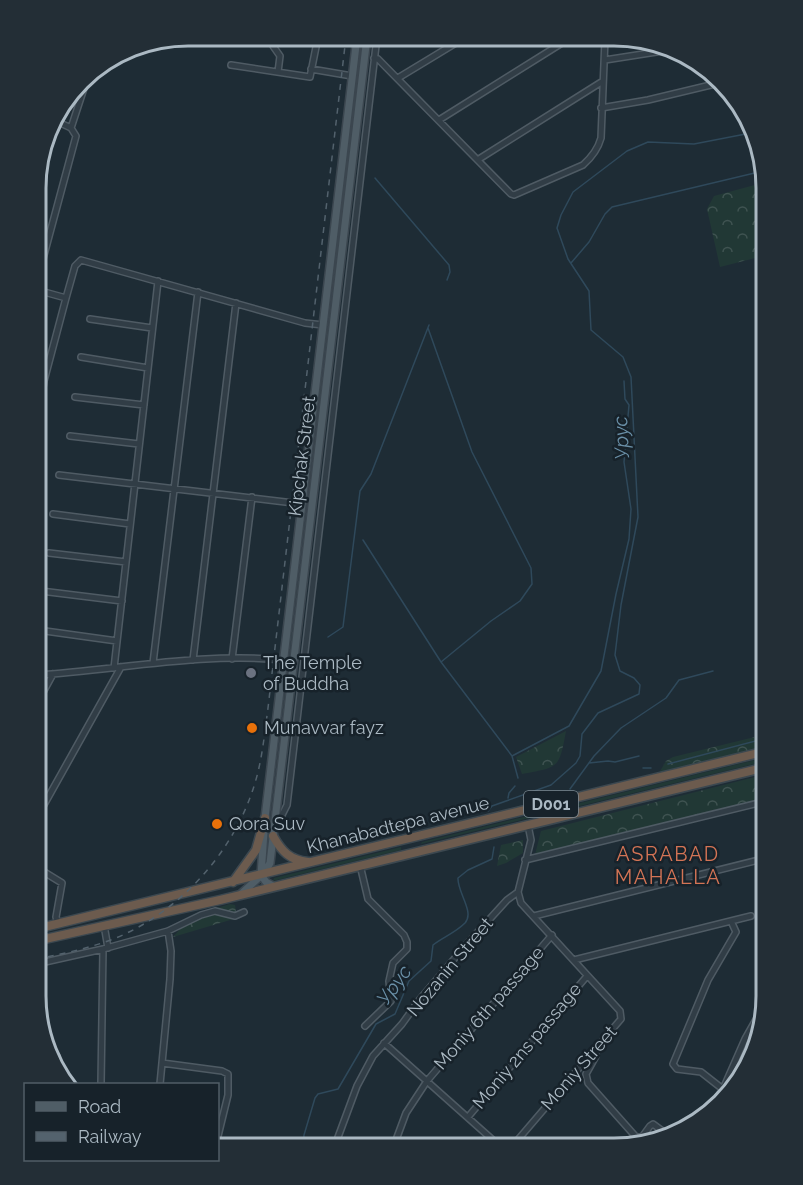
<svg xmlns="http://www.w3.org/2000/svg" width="803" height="1185" font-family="Raleway,sans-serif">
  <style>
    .green { fill: #213835 }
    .forest { fill: url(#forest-crowns) }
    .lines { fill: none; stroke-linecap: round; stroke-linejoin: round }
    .stream { stroke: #2f495b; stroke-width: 1.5 }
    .minor-casing { stroke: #4f5b64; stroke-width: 8 }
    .major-casing { stroke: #3b464f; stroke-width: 10 }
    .highway-casing { stroke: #3c4850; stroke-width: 11 }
    .minor { stroke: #313d46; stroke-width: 5 }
    .major { stroke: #4f5d66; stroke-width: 7 }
    .highway { stroke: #6c5b4e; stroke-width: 8 }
    .rail { stroke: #53626d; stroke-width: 1.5; stroke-dasharray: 6 6; stroke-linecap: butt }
    .worship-dot { fill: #6b7280; stroke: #17222a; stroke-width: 2 }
    .food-dot { fill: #e8710a; stroke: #17222a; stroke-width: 2 }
    .labels { text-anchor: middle; stroke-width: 5; stroke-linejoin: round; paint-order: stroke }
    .shield { fill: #17222a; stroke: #7f8c95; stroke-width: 1.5 }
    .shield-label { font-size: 16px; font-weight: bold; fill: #abb9c3 }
    .street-label { font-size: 18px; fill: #abb9c3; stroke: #17222a }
    .poi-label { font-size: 18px; fill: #abb9c3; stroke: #17222a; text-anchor: start }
    .water-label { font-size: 20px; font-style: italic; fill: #6a90a8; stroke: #17222a }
    .neighbourhood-label { font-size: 20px; letter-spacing: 1.5px; fill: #d47455; stroke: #17222a }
    .rim { fill: none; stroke: #abb9c3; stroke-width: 3 }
  </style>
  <defs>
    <pattern id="forest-crowns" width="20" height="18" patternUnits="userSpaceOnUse" patternTransform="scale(1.5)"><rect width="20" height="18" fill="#213835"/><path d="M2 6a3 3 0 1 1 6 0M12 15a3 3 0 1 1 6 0" fill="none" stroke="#3f5351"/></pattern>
  </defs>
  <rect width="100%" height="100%" fill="#1e2c35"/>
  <path class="green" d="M767 757V761L421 844 422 842Z
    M401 847V850L273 881 274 878Z"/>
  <path class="forest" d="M766 182 767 255 720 267 707 209 714 196Z
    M566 731C559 769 559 767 522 774L516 757Z
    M767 734V746L659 773 666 761 673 757Z
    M767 774V799L535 855 541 831Z
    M523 840V853L506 863 497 866 501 845Z
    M230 904 235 905 237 918 173 937 193 915Z"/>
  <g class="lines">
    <path class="stream" d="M375 178 449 265 450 272 447 280
      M571 263 589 242 605 214 612 207 763 171
      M428 328 472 452 531 568 532 584 520 601 491 621 441 662
      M363 540 441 662 512 756 518 778
      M328 637 343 627 360 491 371 474 429 325
      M512 756 569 726 601 671 616 594 629 539 631 509 624 462 629 405 625 399 624 381
      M589 763 608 761 615 762 639 756
      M668 764 767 738
      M643 768H651
      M570 789 594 756 621 728 666 698 679 680 713 671
      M508 798 509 793 515 786
      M488 811 492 806 551 785 576 763 580 756 582 734 598 713 639 694 640 685 634 678 620 671 615 655 621 605 638 517 631 377 623 357 591 330 589 291 568 259 557 228 561 215 573 192 627 151 648 142 694 144 756 132
      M303 1148 304 1135 315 1098 318 1094 338 1089 376 1024 395 1014 409 981 431 961 433 945C443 937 455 933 465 923 475 912 457 892 458 878L468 870 492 859 494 847"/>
    <defs>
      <path id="minor" d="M274 37 273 46 280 56 278 72
        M374 58 378 59 511 194 514 195 583 165C592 157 598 149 601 138L605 39
        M605 60 669 50
        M231 65 310 77 318 37
        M311 69 352 76
        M398 78 464 38
        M601 108 648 100 719 83
        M439 120 570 38
        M71 128 89 73
        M479 159 603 81
        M37 281 76 136 71 128 54 120
        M37 290 66 298
        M90 319 152 328
        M81 357 148 368
        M75 397 144 405
        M37 424 44 381 66 298 75 266 81 260 305 323 323 325
        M70 436 139 444
        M59 475 302 504
        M53 514 130 524
        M49 553 126 562
        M41 591 122 601
        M38 630 117 641
        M232 659 252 497
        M193 660 236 303
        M153 663 198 292
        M114 668 158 281
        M37 675C118 670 201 652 284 660
        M36 705 53 674
        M36 819 121 667
        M275 823 282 815 287 805 377 37
        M525 860 767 801
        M360 865 368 899 404 935 407 942V949L393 963 389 981 391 1001 365 1026
        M36 867 62 883 56 917 58 924
        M534 916 767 858
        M104 925 108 948
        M574 960 751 916
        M36 964 103 949 168 931 201 915 215 911 235 916 244 912
        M384 1043 503 1149
        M46 1045 57 1056
        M595 1049 596 1056 586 1074 588 1083 636 1137H642L650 1126 653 1124 672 1138
        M162 1063 222 1071 228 1074V1095L218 1136
        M101 1084 103 949
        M160 1084 170 979 171 951 168 931
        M729 1094 701 1072 677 1069 673 1064 708 980 736 932 731 921
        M710 1109 723 1089 745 1039 767 1000
        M468 1117 587 976
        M334 1148 357 1086 373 1056 402 1024 420 999 466 945 507 900 518 892
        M393 1148 406 1113 427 1081 552 935
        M451 1149 452 1146
        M510 1149 621 1019 620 1011 521 903 518 892 531 840 528 825"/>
      <path id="major" d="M273 886 266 882 261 875 265 818 357 37
        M241 894 265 872 270 863 367 37"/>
      <path id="highway" d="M273 836C282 852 290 860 308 862
        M233 882 256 850 265 818
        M36 929 767 751
        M36 941 220 900 767 767"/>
    </defs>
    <use href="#minor" class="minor-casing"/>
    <use href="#major" class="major-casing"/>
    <use href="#highway" class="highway-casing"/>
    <use href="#minor" class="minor"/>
    <use href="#major" class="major"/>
    <use href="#highway" class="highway"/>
    <path class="rail" d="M36 959C63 954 90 948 116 938 185 909 240 845 258 772 263 751 265 730 268 708L346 37"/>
  </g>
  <circle class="worship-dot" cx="251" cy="673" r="6"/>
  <g class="food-dot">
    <circle cx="252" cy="728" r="6"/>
    <circle cx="217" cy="824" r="6"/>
  </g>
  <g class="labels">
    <rect class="shield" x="524" y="791" width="54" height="26" rx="4.5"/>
    <g class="shield-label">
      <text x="551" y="810">D001</text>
    </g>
    <g class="street-label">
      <text transform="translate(302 456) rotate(-83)" y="6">Kipchak Street</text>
      <text transform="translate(398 825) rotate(-14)" y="6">Khanabadtepa avenue</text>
      <text transform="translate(450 967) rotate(-50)" y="6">Nozanin Street</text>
      <text transform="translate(489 1008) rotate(-49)" y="6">Moniy 6th passage</text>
      <text transform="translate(527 1046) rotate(-50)" y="6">Moniy 2ns passage</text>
      <text transform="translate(579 1068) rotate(-49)" y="6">Moniy Street</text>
    </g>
    <g class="poi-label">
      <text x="263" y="669">The Temple<tspan x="263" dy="21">of Buddha</tspan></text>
      <text x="264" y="734">Munavvar fayz</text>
      <text x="229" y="830">Qora Suv</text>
    </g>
    <g class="water-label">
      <text transform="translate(621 438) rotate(-93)" y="7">Урус</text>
      <text transform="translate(394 985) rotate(-54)" y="7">Урус</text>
    </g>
    <g class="neighbourhood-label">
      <text x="668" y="861">ASRABAD<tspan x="668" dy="23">MAHALLA</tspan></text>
    </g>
  </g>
  <path d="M0 0H803V1185H0ZM188 46H614A142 142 0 0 1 756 188V996A142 142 0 0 1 614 1138H188A142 142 0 0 1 46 996V188A142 142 0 0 1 188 46Z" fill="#232e36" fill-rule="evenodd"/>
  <path class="rim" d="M188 46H614A142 142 0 0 1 756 188V996A142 142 0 0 1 614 1138H188A142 142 0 0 1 46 996V188A142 142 0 0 1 188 46Z"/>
  <rect x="24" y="1083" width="195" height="78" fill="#17222a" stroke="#525e67" stroke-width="1.5"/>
  <rect x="36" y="1102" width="30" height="9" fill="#4f5d66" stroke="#525e67" stroke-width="1.5"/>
  <text x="78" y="1113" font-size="18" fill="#abb9c3">Road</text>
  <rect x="36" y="1132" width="30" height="9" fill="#53626d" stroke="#525e67" stroke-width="1.5"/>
  <text x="78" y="1143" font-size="18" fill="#abb9c3">Railway</text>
</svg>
